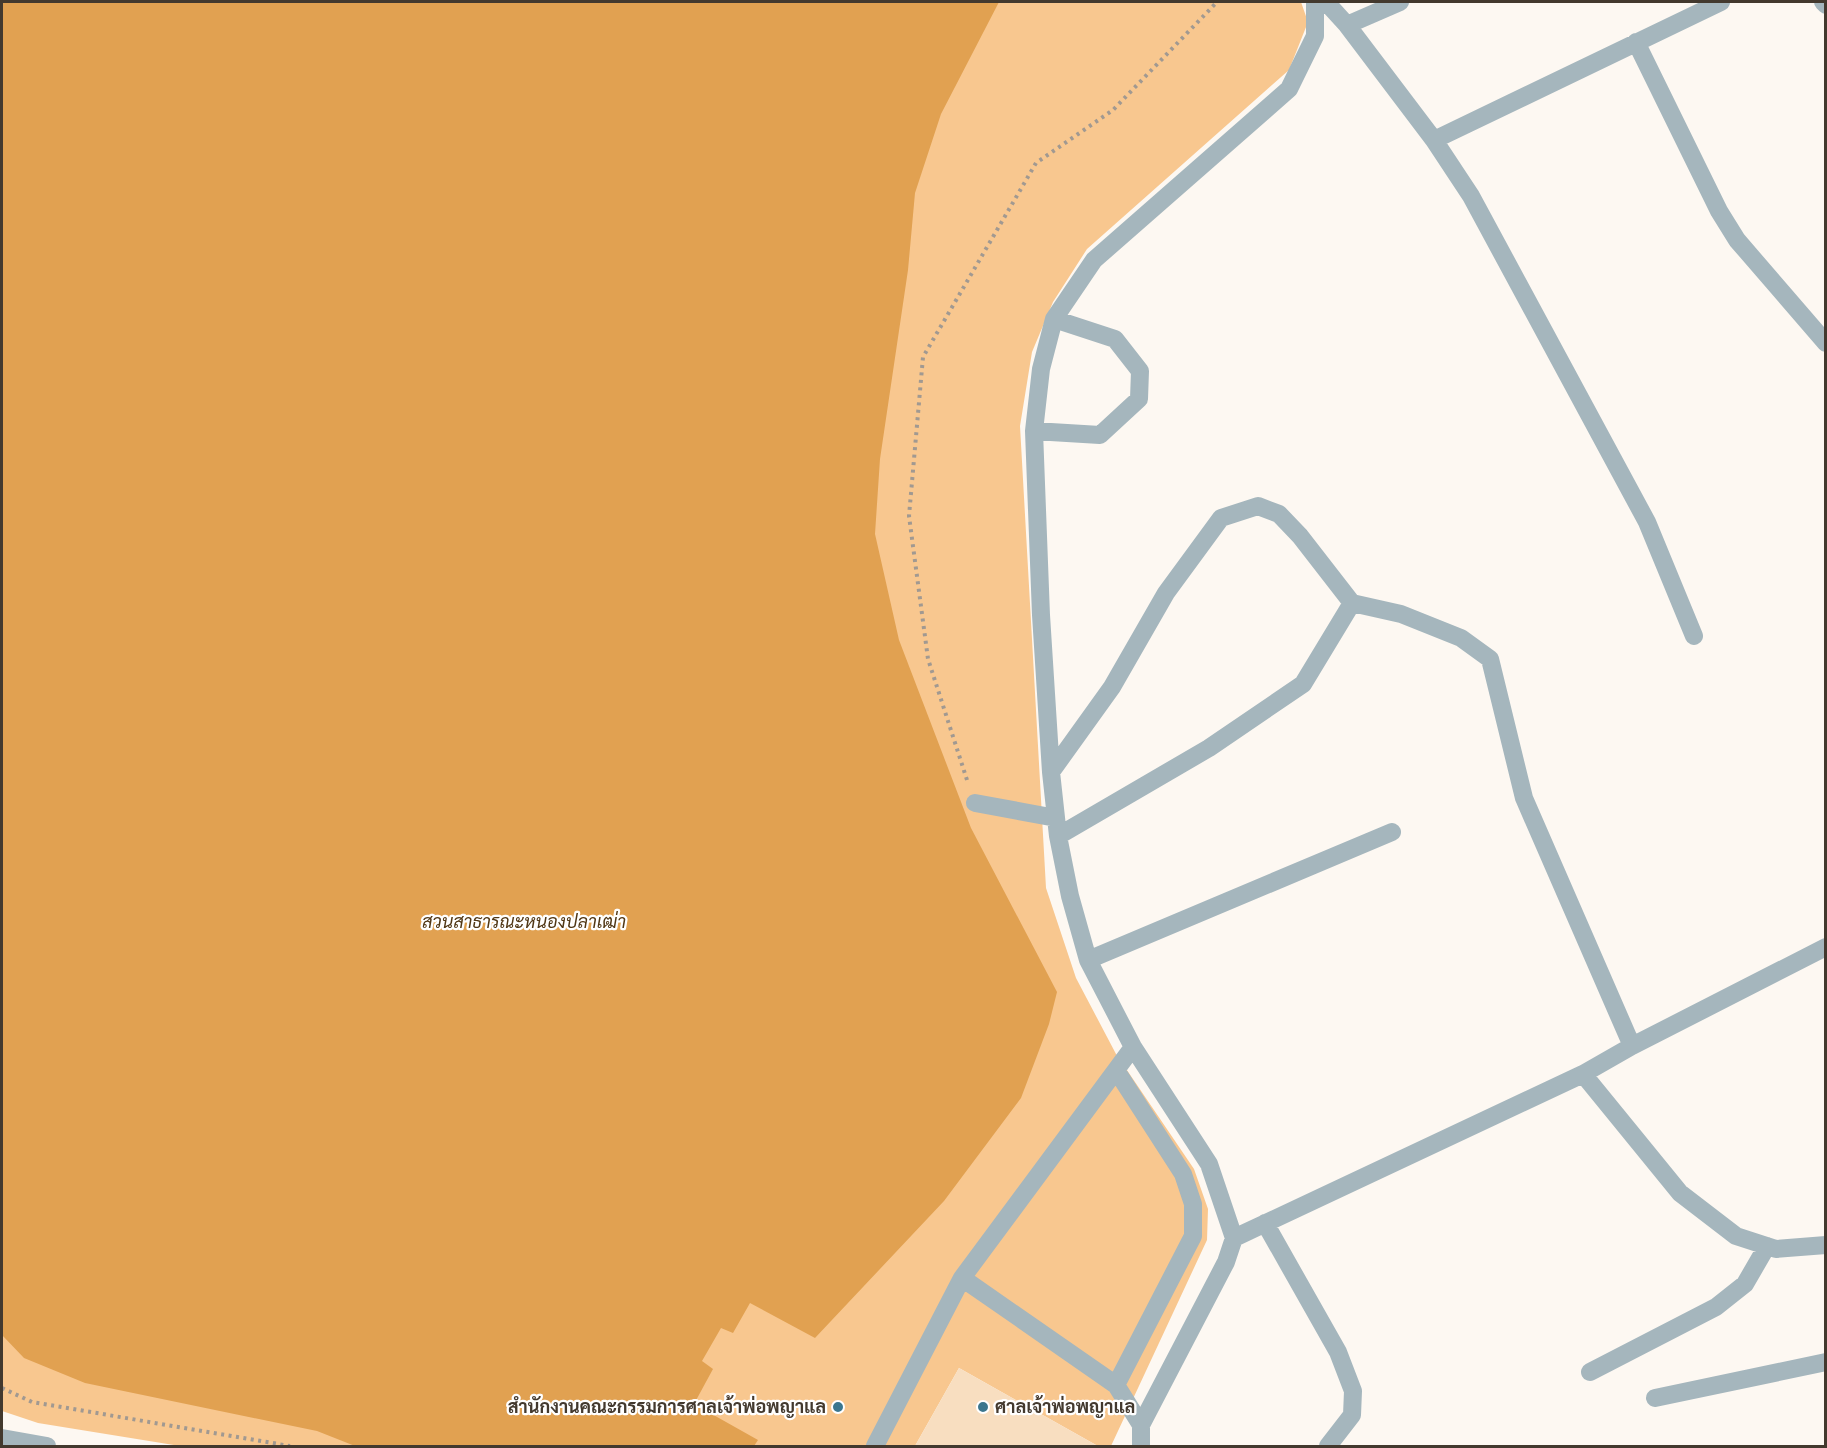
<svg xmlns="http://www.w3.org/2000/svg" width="1827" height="1448" font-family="Literata,Sarabun,serif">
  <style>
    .green { fill: #f8c78f }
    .water { fill: #e1a151 }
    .building { fill: #f8dec0 }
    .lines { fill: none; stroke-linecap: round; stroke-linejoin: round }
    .path { stroke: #a19991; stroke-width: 4; stroke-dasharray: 3 4.5; stroke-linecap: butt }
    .minor { stroke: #a5b6bd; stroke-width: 18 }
    .poi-dot { fill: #3b768e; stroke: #fff; stroke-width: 2 }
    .labels { text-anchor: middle; stroke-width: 4.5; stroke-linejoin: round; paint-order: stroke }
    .park-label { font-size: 18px; font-style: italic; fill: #513715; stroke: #fff }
    .poi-label { font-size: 18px; font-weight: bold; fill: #43392e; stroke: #fff; text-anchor: end }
  </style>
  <rect width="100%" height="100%" fill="#fdf8f2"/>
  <path class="green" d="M2 2H1301L1308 22 1289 70 1087 249 1053 302 1032 352 1020 426 1046 888 1076 978 1116 1054 1194 1169 1208 1209 1207 1240 1111 1446H1095L1096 1445 959 1368 915 1446H180L38 1423 2 1411Z"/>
  <path class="water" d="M2 2H999L941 114 915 193 908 270 880 459 875 534 899 640 971 828 1057 992 1049 1024 1021 1098 944 1201 815 1338 750 1303 733 1333 721 1328 702 1361 713 1369 694 1404 758 1440 754 1446H355L317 1431 85 1383 24 1358 2 1335Z"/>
  <path class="building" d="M959 1368 1096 1445 1095 1446H915Z"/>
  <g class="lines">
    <path class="path" d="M967 780 928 659 909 516 923 357 1036 163 1113 110 1217 2
      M2 1388 32 1402 290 1446"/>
    <path class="minor" d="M1326 2 1347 25 1434 140 1721 2
      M1823 2 1826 5
      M1347 25 1400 2
      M1636 42 1719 211 1737 240 1826 343
      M1434 140 1471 196 1647 522 1694 636
      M1034 431 1100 435 1139 399 1140 371 1115 339 1054 319
      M1051 772 1112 687 1166 593 1221 518 1258 506 1279 514 1300 536 1352 603 1401 614 1461 638 1490 659 1524 798 1632 1046
      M975 803 1056 818
      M1058 836 1209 748 1303 684 1352 603
      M1088 960 1392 832
      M1116 1070 1183 1174 1193 1204V1236L1116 1385 962 1278 1116 1070 1133 1047
      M1583 1074 1680 1193 1736 1236 1776 1249 1826 1245
      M1265 1223 1338 1352 1353 1391 1352 1415 1328 1446
      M1234 1238 1583 1074 1632 1046 1826 947
      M1590 1372 1716 1307 1745 1284 1767 1246
      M1116 1385 1141 1425
      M1655 1398 1826 1362
      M2 1438 47 1446
      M875 1446 962 1278
      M1141 1446V1425L1226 1262 1234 1238 1209 1164 1133 1047 1088 960 1070 896 1058 836 1051 772 1041 615 1034 431 1041 369 1054 319 1094 260 1289 89 1315 36V2"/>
  </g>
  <g class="poi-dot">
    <circle cx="838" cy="1407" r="6"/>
    <circle cx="983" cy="1407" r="6"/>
  </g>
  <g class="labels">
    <g class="park-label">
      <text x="524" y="928">สวนสาธารณะหนองปลาเฒ่า</text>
    </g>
    <g class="poi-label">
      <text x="826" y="1413">สำนักงานคณะกรรมการศาลเจ้าพ่อพญาแล</text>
      <text x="995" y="1413" text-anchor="start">ศาลเจ้าพ่อพญาแล</text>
    </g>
  </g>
  <rect width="1827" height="1448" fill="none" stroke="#43392e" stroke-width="6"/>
</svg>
